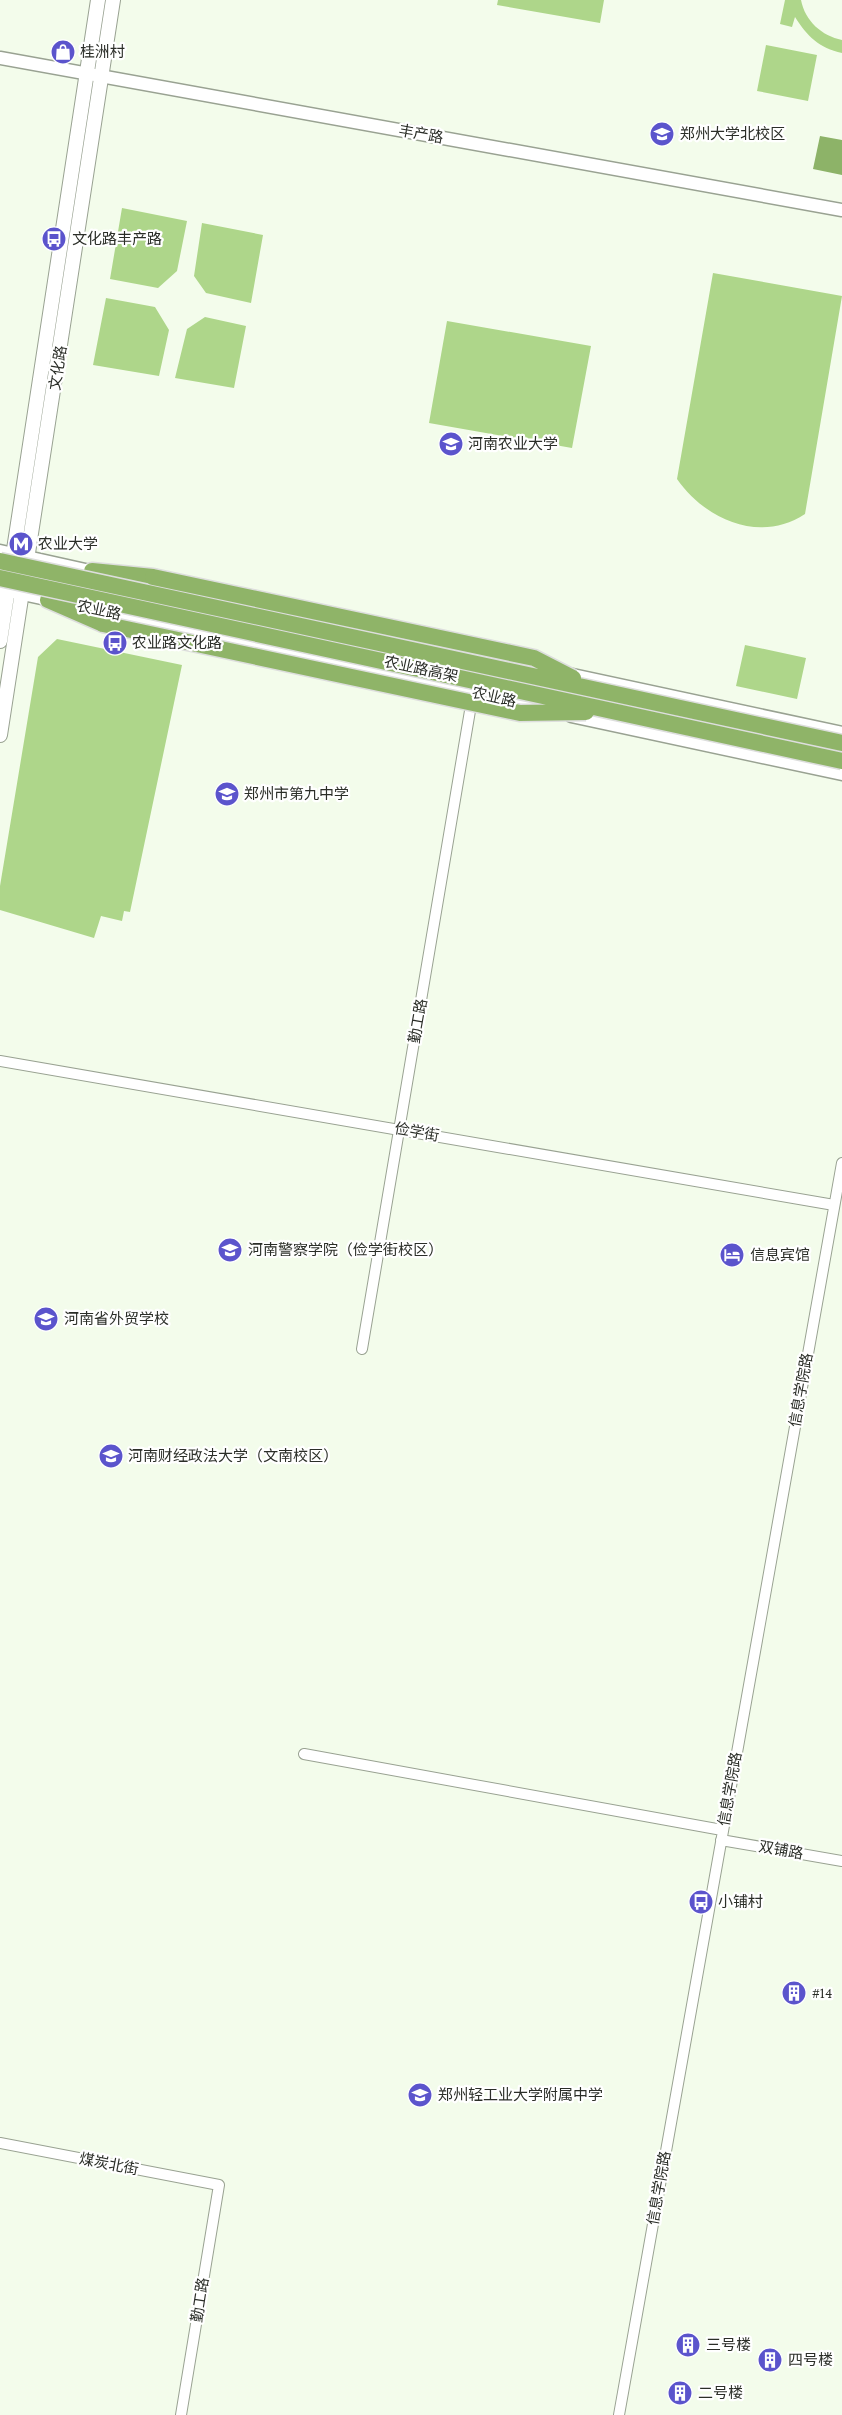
<svg xmlns="http://www.w3.org/2000/svg" width="842" height="2415" font-family="'Crimson Pro','Noto Sans SC',serif">
  <style>
    .green { fill: #aed68a }
    .water { fill: #8db368 }
    .lines { fill: none; stroke-linecap: round; stroke-linejoin: round }
    .minor-casing { stroke: #99a292; stroke-width: 12 }
    .tertiary-casing { stroke: #99a292; stroke-width: 15 }
    .secondary-casing { stroke: #99a292; stroke-width: 16 }
    .trunk-casing { stroke: #dddedd; stroke-width: 19 }
    .minor { stroke: #fff; stroke-width: 10 }
    .tertiary { stroke: #fff; stroke-width: 12 }
    .secondary { stroke: #fff; stroke-width: 14 }
    .trunk { stroke: #8fb468; stroke-width: 16 }
    .trunk-bridge-casing { stroke: #dddedd; stroke-width: 19; stroke-linecap: butt }
    .trunk-bridge { stroke: #8fb468; stroke-width: 16 }
    .labels { text-anchor: middle; stroke-width: 4.5; stroke-linejoin: round; paint-order: stroke }
    .poi-label { font-size: 15px; fill: #2b2e28; stroke: #fff; text-anchor: start }
    .street-label { font-size: 15px; fill: #2b2e28; stroke: #fff }
  </style>
  <rect width="100%" height="100%" fill="#f3fceb"/>
  <path class="green" d="M498 0H604L600 23 497 5Z
    M785 0H801C805 21 822 36 842 40V53C819 48 807 36 795 17L792 27 780 24Z
    M766 45 817 55 808 101 757 91Z
    M122 208 187 221 177 271 158 288 110 279Z
    M202 223 263 235 251 303 206 293 194 276Z
    M713 273 842 296 805 514C759 544 705 519 677 479Z
    M106 298 155 307 169 330 159 376 93 365Z
    M205 317 246 326 234 388 175 378 187 329Z
    M447 321 591 346 572 448 429 423Z
    M57 639 182 665 130 912 124 911 122 921 101 916 94 938 0 910V886L38 657Z
    M745 645 806 658 797 699 736 686Z"/>
  <path class="water" d="M820 136 842 140V175L813 169Z"/>
  <g class="lines">
    <defs>
      <path id="minor" d="M0 1061 834 1205
        M362 1349 472 699
        M304 1754 722 1830
        M721 1840 842 1861
        M0 2143 219 2185 181 2415
        M619 2415 842 1163"/>
      <path id="tertiary" d="M0 58 842 210
        M0 551 99 573
        M0 589 252 643 542 708
        M224 600 842 733
        M571 716 842 774"/>
      <path id="secondary" d="M0 641 98 0
        M0 735 113 0"/>
      <path id="trunk" d="M92 571 153 577
        M48 600 103 624"/>
    </defs>
    <use href="#minor" class="minor-casing"/>
    <use href="#tertiary" class="tertiary-casing"/>
    <use href="#secondary" class="secondary-casing"/>
    <use href="#trunk" class="trunk-casing"/>
    <use href="#minor" class="minor"/>
    <use href="#tertiary" class="tertiary"/>
    <use href="#secondary" class="secondary"/>
    <use href="#trunk" class="trunk"/>
    <defs>
      <path id="trunk-bridge" d="M0 561 842 743
        M153 577 534 658 573 678
        M0 578 842 761
        M103 624 520 713 586 712"/>
    </defs>
    <use href="#trunk-bridge" class="trunk-bridge-casing"/>
    <use href="#trunk-bridge" class="trunk-bridge"/>
  </g>
  <defs>
    <symbol id="shop-disc" viewBox="-11 -11 22 22"><circle r="9.5" fill="#5b54cc" stroke="#fff"/><path d="M-5-2.5h2.3a2.7 3.5 0 0 1 5.4 0H5L5.5 6h-11ZM-1.5-2.5h3a1.5 2.3 0 0 0-3 0Z" fill="#fff"/></symbol>
    <symbol id="university-disc" viewBox="-11 -11 22 22"><circle r="9.5" fill="#5b54cc" stroke="#fff"/><path d="M0-5L7-2L0 1L-7-2ZM-4 1L0 2.5L4 1V4Q0 6-4 4Z" fill="#fff"/></symbol>
    <symbol id="bus-disc" viewBox="-11 -11 22 22"><circle r="9.5" fill="#5b54cc" stroke="#fff"/><path d="M-5-6H5V4H4V6H2V4H-2V6H-4V4H-5ZM-3.5-4V0h7V-4ZM-3.5 1.2v1.5H-2V1.2ZM2 1.2v1.5H3.5V1.2Z" fill="#fff"/></symbol>
    <symbol id="metro-disc" viewBox="-11 -11 22 22"><circle r="9.5" fill="#5b54cc" stroke="#fff"/><path d="M-5.5 5V-5H-3L0 0L3-5H5.5V5H3V-.5L0 4L-3-.5V5Z" fill="#fff"/></symbol>
    <symbol id="school-disc" viewBox="-11 -11 22 22"><circle r="9.5" fill="#5b54cc" stroke="#fff"/><path d="M0-5L7-2L0 1L-7-2ZM-4 1L0 2.5L4 1V4Q0 6-4 4Z" fill="#fff"/></symbol>
    <symbol id="hotel-disc" viewBox="-11 -11 22 22"><circle r="9.5" fill="#5b54cc" stroke="#fff"/><path d="M-6-4.5h1.5V1H6V5H4.5V3h-9V5H-6ZM-4 0a1.8 1.8 0 1 1 3.6 0ZM.5 0V-2.5h3Q6-2.5 6 0Z" fill="#fff"/></symbol>
    <symbol id="building-disc" viewBox="-11 -11 22 22"><circle r="9.5" fill="#5b54cc" stroke="#fff"/><path d="M-4-6H4V6H1V3H-1V6H-4ZM-2.5-4.3h1.7v1.8h-1.7ZM.8-4.3h1.7v1.8H.8ZM-2.5-1h1.7V.8h-1.7ZM.8-1h1.7V.8H.8Z" fill="#fff"/></symbol>
  </defs>
  <g fill-rule="evenodd">
    <use href="#shop-disc" x="49" y="38" width="28" height="28"/>
    <use href="#university-disc" x="648" y="120" width="28" height="28"/>
    <use href="#bus-disc" x="40" y="225" width="28" height="28"/>
    <use href="#university-disc" x="437" y="430" width="28" height="28"/>
    <use href="#metro-disc" x="7" y="530" width="28" height="28"/>
    <use href="#bus-disc" x="101" y="629" width="28" height="28"/>
    <use href="#school-disc" x="213" y="780" width="28" height="28"/>
    <use href="#school-disc" x="216" y="1236" width="28" height="28"/>
    <use href="#hotel-disc" x="718" y="1241" width="28" height="28"/>
    <use href="#school-disc" x="32" y="1305" width="28" height="28"/>
    <use href="#school-disc" x="97" y="1442" width="28" height="28"/>
    <use href="#bus-disc" x="687" y="1888" width="28" height="28"/>
    <use href="#building-disc" x="780" y="1979" width="28" height="28"/>
    <use href="#school-disc" x="406" y="2081" width="28" height="28"/>
    <use href="#building-disc" x="674" y="2331" width="28" height="28"/>
    <use href="#building-disc" x="756" y="2346" width="28" height="28"/>
    <use href="#building-disc" x="666" y="2379" width="28" height="28"/>
  </g>
  <g class="labels">
    <g class="poi-label">
      <text x="80" y="57">桂洲村</text>
      <text x="680" y="139">郑州大学北校区</text>
      <text x="72" y="244">文化路丰产路</text>
      <text x="468" y="449">河南农业大学</text>
      <text x="38" y="549">农业大学</text>
      <text x="132" y="648">农业路文化路</text>
      <text x="244" y="799">郑州市第九中学</text>
      <text x="248" y="1255">河南警察学院（俭学街校区）</text>
      <text x="750" y="1260">信息宾馆</text>
      <text x="64" y="1324">河南省外贸学校</text>
      <text x="128" y="1461">河南财经政法大学（文南校区）</text>
      <text x="718" y="1907">小铺村</text>
      <text x="812" y="1998">#14</text>
      <text x="438" y="2100">郑州轻工业大学附属中学</text>
      <text x="706" y="2350">三号楼</text>
      <text x="788" y="2365">四号楼</text>
      <text x="698" y="2398">二号楼</text>
    </g>
    <g class="street-label">
      <text transform="translate(421 134) rotate(10)" y="5">丰产路</text>
      <text transform="translate(58 368) rotate(-81)" y="5">文化路</text>
      <text transform="translate(99 610) rotate(12)" y="5">农业路</text>
      <text transform="translate(421 669) rotate(12)" y="5">农业路高架</text>
      <text transform="translate(494 697) rotate(13)" y="5">农业路</text>
      <text transform="translate(418 1021) rotate(-80)" y="5">勤工路</text>
      <text transform="translate(417 1132) rotate(10)" y="5">俭学街</text>
      <text transform="translate(801 1390) rotate(-80)" y="5">信息学院路</text>
      <text transform="translate(730 1789) rotate(-80)" y="5">信息学院路</text>
      <text transform="translate(781 1850) rotate(10)" y="5">双铺路</text>
      <text transform="translate(109 2164) rotate(11)" y="5">煤炭北街</text>
      <text transform="translate(659 2188) rotate(-80)" y="5">信息学院路</text>
      <text transform="translate(200 2300) rotate(-81)" y="5">勤工路</text>
    </g>
  </g>
</svg>
